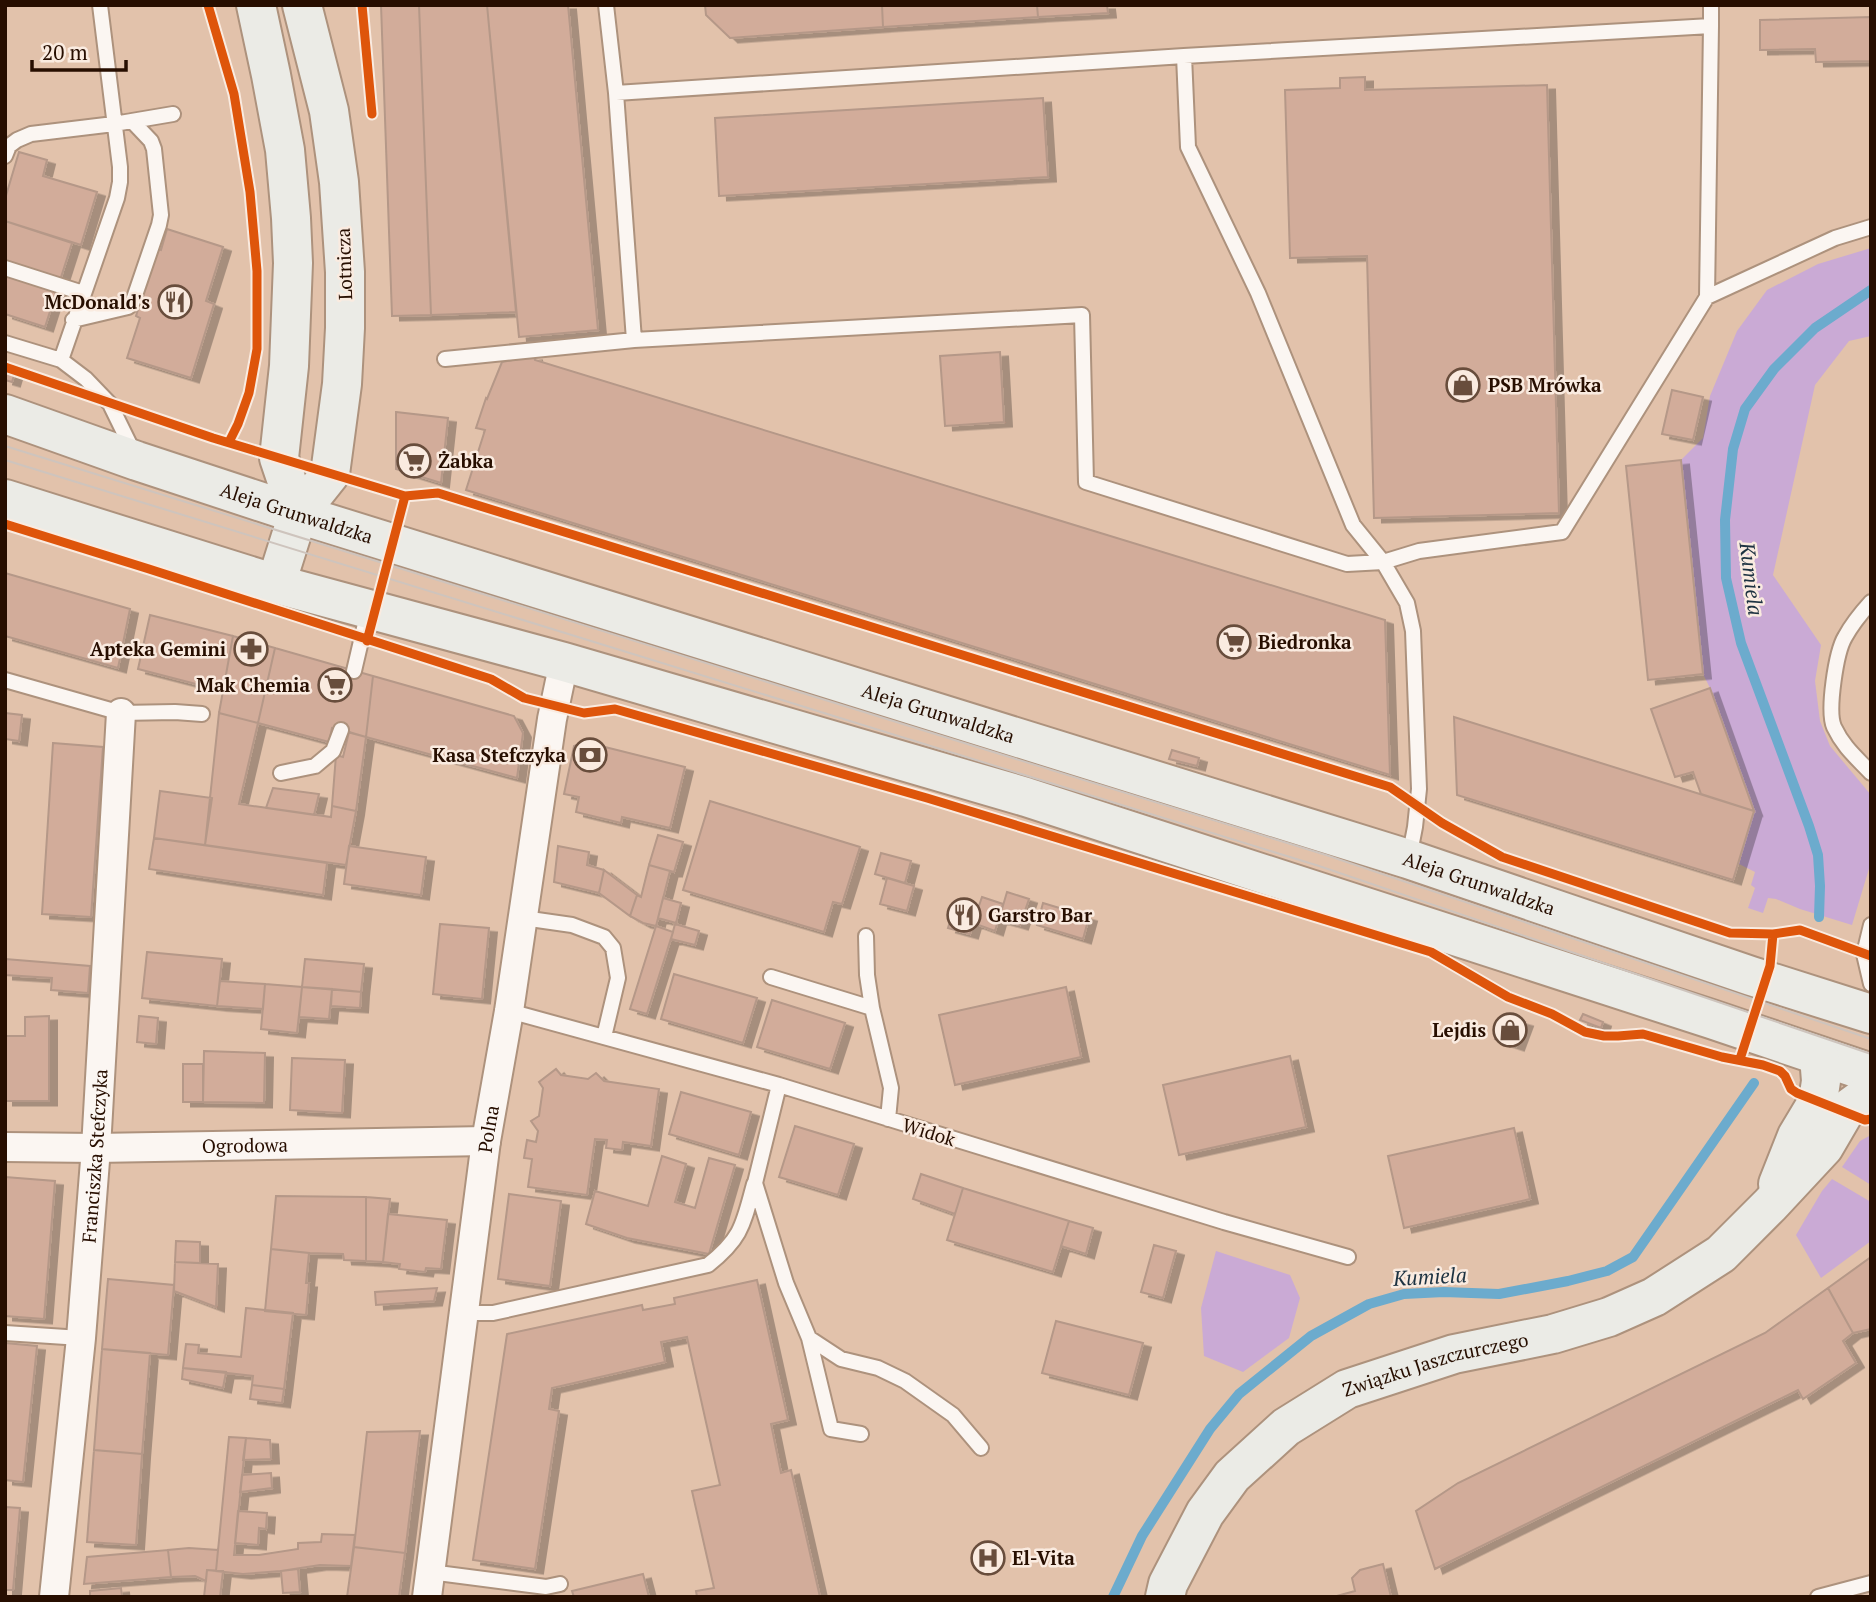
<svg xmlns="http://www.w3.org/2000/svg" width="1876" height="1602" font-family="'PT Serif',serif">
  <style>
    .green { fill: #caaad5 }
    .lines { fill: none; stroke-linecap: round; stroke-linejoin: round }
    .stream { stroke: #6cabcd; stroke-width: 10 }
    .building { fill: #d2ac9a; stroke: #b59888; stroke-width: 2; filter: url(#shadow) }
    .lane-casing { stroke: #ad927d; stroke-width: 18 }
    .street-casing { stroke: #ad927d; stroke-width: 32 }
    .secondary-casing { stroke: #ad927d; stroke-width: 42 }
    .lane { stroke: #fbf6f2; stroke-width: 14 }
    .street { stroke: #fbf6f2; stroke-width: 28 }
    .secondary { stroke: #ebebe6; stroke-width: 38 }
    .tram { stroke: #cec4bd; stroke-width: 2 }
    .cycleway-casing { stroke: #faebe0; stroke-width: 13 }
    .cycleway { stroke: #de550b; stroke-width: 9 }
    .labels { text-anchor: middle; stroke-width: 5; stroke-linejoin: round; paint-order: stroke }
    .street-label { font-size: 19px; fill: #270e00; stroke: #faebe0 }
    .poi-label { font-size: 19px; font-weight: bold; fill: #270e00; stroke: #faebe0; text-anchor: end }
    .water-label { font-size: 21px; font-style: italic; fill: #1d3241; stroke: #faebe0 }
  </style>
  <defs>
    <filter id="shadow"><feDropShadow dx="8" dy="4.5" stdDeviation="0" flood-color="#0004"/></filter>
  </defs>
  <rect width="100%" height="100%" fill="#e2c2ab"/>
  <path class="green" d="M1871 248V336L1849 341 1815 385 1773 575 1821 645 1815 681 1820 721 1830 746 1871 795V862L1852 925 1800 909 1776 899 1768 898 1763 913 1748 908 1755 888 1751 885 1755 872 1739 864 1754 811 1710 688 1703 674 1681 460 1703 438 1710 396 1737 331 1767 290 1818 264Z
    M1871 1135V1185L1842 1167 1860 1141Z
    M1832 1179 1871 1202V1241L1821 1278 1796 1235 1822 1191Z
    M1216 1251 1290 1275 1300 1298 1289 1338 1243 1372 1204 1356 1201 1308Z"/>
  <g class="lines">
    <path class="stream" d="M1819 917 1820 886 1818 855 1809 826 1741 643 1726 578 1725 520 1733 449 1745 409 1774 369 1815 328 1871 290
      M1113 1597 1142 1536 1210 1429 1239 1394 1311 1336 1369 1304 1404 1294 1444 1292 1499 1294 1568 1281 1607 1271 1633 1257 1754 1083"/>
  </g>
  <path class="building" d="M381 5H419L431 315 392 316Z
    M419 5H487L516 312 431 315Z
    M487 5H568L598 330 519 337Z
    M705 5H882L883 27 730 38 706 15Z
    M882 5H1037L1038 17 883 27Z
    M1037 5H1107L1108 13 1038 17Z
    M1871 17V61L1816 62 1815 49 1760 50V20Z
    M1365 77V90L1547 85 1559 513 1374 518 1367 256 1290 258 1285 90 1340 88V78Z
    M1043 98 1048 177 719 196 715 118Z
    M19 152 47 160 43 176 97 192 81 245 5 221V199Z
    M5 221 72 243 45 327 5 314Z
    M167 229 223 247 206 301 214 304 191 378 127 358 140 318 136 316 157 249 161 250Z
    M1000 352 1004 422 945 426 940 356Z
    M534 356 535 360 1385 620 1390 775 466 490 485 430 476 428 486 398 487 399 502 362Z
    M5 369 15 372 12 382 5 380Z
    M1672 390 1703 397 1693 440 1662 434Z
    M396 412 448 418 441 483 396 469Z
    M1681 460 1703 674 1648 680 1626 466Z
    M5 573 130 609 118 668 5 636Z
    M150 615 233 636 223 691 138 669Z
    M233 636 275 648 258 723 219 713Z
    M275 648 373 676 366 737 332 728 329 742 258 723Z
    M373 676 514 716 523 733 517 778 366 737Z
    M1710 688 1754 811 1701 794 1693 772 1675 777 1651 709Z
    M5 713 22 715 19 741 5 739Z
    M219 713 258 723 239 804 331 817 332 806 356 811 346 865 205 845Z
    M1454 717 1754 811 1733 880 1457 795Z
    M349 732 366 737 356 811 332 806 336 755 343 757Z
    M585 742 685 767 670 828 622 817 621 823 576 812 579 797 564 794 574 746Z
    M53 743 103 747 91 917 42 914Z
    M1172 750 1199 758 1197 766 1169 759Z
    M273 788 319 794 314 815 266 808Z
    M160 791 212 798 205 845 154 838Z
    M710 801 860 847 842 904 833 902 824 932 683 890Z
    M658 835 683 842 674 872 649 865Z
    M154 838 327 863 323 895 149 869Z
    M349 846 426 857 421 895 344 884Z
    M558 846 589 852 587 865 604 870 599 893 554 882Z
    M881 853 911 861 905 883 875 874Z
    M649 865 670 871 656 926 643 923 630 916 637 895 641 897Z
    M604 870 637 895 630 916 599 893Z
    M887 878 914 886 907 911 880 904Z
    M1007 892 1029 899 1020 925 999 919Z
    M982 897 1003 904 995 931 973 923Z
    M663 898 681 903 676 923 658 918Z
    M956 901 978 907 970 934 948 928Z
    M1043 903 1089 917 1083 939 1037 925Z
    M440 924 489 928 482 999 433 994Z
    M675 924 699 931 695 945 671 939Z
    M656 926 673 932 647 1014 630 1009Z
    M147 952 222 959 217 1006 142 998Z
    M5 959 90 966 88 993 51 990 52 978 5 975Z
    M305 959 364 964 361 992 302 987Z
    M674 974 757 998 743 1043 661 1019Z
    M220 981 265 984 263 1009 217 1006Z
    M265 984 302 987 297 1033 261 1029Z
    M302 987 332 989 329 1019 299 1017Z
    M1066 987 1081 1057 955 1085 939 1015Z
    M332 989 361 992 360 1008 331 1006Z
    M772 1000 845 1023 830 1069 757 1047Z
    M1583 1014 1603 1022 1601 1028 1580 1020Z
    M49 1016V1101H5V1036H25V1017Z
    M139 1016 158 1018 156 1044 137 1042Z
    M1502 1016 1525 1022 1516 1046 1495 1039Z
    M204 1051 265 1053 264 1103 203 1102Z
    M1290 1056 1306 1127 1179 1155 1163 1085Z
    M292 1058 345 1060 342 1113 290 1110Z
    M183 1064H203V1102H183Z
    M556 1069 561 1075 588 1079 596 1073 604 1081 659 1089 651 1146 623 1142 622 1150 606 1148 607 1140 595 1139 587 1195 528 1187 532 1159 524 1158 527 1140 536 1142 538 1131 531 1121 539 1116 543 1088 539 1082Z
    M681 1092 751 1112 739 1155 669 1134Z
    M795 1126 854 1144 838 1195 779 1177Z
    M1514 1128 1530 1199 1404 1228 1388 1156Z
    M662 1156 686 1164 675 1202 695 1208 709 1158 735 1165 709 1254 627 1238 586 1224 595 1191 648 1206Z
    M921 1174 963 1188 955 1214 913 1199Z
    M5 1177 55 1181 44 1319 5 1316Z
    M963 1188 1069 1221 1053 1272 947 1240Z
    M509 1194 561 1201 550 1286 498 1279Z
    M276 1196 366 1197V1261L344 1260 343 1254 309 1253 271 1249Z
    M366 1197 390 1199 383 1262 366 1261Z
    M388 1214 447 1220 441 1269 426 1268 425 1272 399 1269 400 1264 383 1262Z
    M1069 1221 1093 1228 1086 1254 1061 1246Z
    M176 1241 200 1242V1263L175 1262Z
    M1154 1245 1176 1251 1163 1298 1141 1292Z
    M271 1249 309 1253 306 1283H309L306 1315 265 1311Z
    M1871 1257V1329L1853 1333 1828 1288Z
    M175 1262 218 1264 216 1307 174 1291Z
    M108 1279 174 1285 168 1355 102 1349Z
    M757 1280 788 1420 771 1424 781 1473 791 1470 820 1597H697L696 1591 714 1588 692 1491 720 1485 687 1337 661 1342 665 1362 552 1388 549 1409 559 1411 535 1569 473 1560 507 1334 642 1305 643 1310 675 1304 674 1298Z
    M437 1288 434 1301 376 1305 375 1292Z
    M1828 1288 1853 1333 1843 1341 1856 1363 1803 1399 1798 1390 1435 1569 1416 1511 1458 1483 1765 1333Z
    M246 1308 293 1313 284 1389 252 1385 253 1376 183 1368 186 1344 199 1345 198 1353 241 1357Z
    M1056 1321 1143 1343 1129 1395 1042 1373Z
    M5 1343 37 1346 23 1482 5 1480Z
    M102 1349 150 1353 142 1454 94 1450Z
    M183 1368 226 1372 223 1388 182 1379Z
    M252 1385 284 1389 282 1403 250 1399Z
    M420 1431 405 1553 354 1547 367 1432Z
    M229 1437 246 1438 234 1555H259L298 1549V1543L321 1542 322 1534 355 1535 351 1566 320 1565 281 1571 243 1574 216 1571Z
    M246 1438 270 1440 271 1459 243 1460Z
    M94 1450 142 1454 136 1545 87 1542Z
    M271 1473 272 1488 240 1492 242 1475Z
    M5 1507 20 1508 13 1590H5Z
    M238 1511 267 1513 266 1529 259 1528 258 1545 235 1543Z
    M354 1547 405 1553 399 1597H347Z
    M189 1548 218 1550 216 1571 207 1570 206 1581 195 1576 171 1577 168 1550Z
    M168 1550 171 1577 84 1584 87 1557Z
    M1383 1564 1391 1597H1333L1355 1591 1352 1578 1360 1570Z
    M298 1569 300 1592 283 1593 281 1571Z
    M207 1570 223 1571 220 1597H204Z
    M643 1574 649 1597H574L572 1591Z
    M121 1588 122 1597H90V1591Z"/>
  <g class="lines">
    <defs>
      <path id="lane" d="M606 5 616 93 634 340
        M1711 5V26
        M1184 56 1188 147 1258 293 1353 525 1383 562 1407 603 1413 631 1419 789 1415 827 1409 858
        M616 93 1184 56 1711 26 1707 297
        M5 156 9 146 17 140 31 134 114 124 173 114
        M5 268 83 293
        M73 320 128 307 132 304 159 225 161 215 154 149 151 141 132 121
        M5 343 61 360 86 379 110 404 133 451
        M445 359 634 340 1082 315 1086 482 1347 564 1383 562 1419 551 1562 532 1707 297 1835 238 1871 227
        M61 360 117 198 120 182V167L100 5
        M1871 602C1861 613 1852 624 1845 637 1836 652 1827 711 1834 727 1844 748 1856 757 1871 773
        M354 671 368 611
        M5 680 121 713 175 712 202 714
        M281 773 315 766 333 751 341 730
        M523 918 572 925 604 937 613 948 618 978 604 1037
        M1871 925 1864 954 1871 984
        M866 936 867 975 872 1008
        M771 977 872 1008 891 1088 888 1119
        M509 1011 779 1085 1224 1222 1348 1257
        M779 1085 755 1183 786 1283 809 1338 841 1359 878 1368 905 1381 953 1415 981 1448
        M465 1313H493L708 1265C742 1238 743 1225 754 1184
        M5 1333 81 1338
        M809 1338 831 1429 861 1434
        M430 1572 546 1587 560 1584
        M1818 1597 1871 1583"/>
      <g id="street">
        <path id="s1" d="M5 1147 96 1148 486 1141"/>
        <path id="s2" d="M54 1597 81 1338 96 1148 121 713"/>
        <path id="s3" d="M427 1597 486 1141 509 1011 552 719 564 662"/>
      </g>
      <g id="secondary">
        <path d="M256 5 271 75 285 150 291 218 293 263 289 366 279 458 298 514"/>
        <path id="s4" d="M5 414 137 461 298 514 1408 859 1751 976 1871 1014"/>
        <path d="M5 499 276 584 564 662 1026 797 1711 1019 1871 1073"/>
        <path d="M276 584 298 514 330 474 342 384 345 328V272L339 182 329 111 302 5"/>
        <path d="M1778 1184 1797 1136 1818 1101 1821 1081 1819 1056"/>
        <path id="s5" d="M1165 1597 1168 1584 1205 1513 1232 1476 1286 1427 1347 1389 1454 1354 1553 1334 1609 1317 1654 1297 1721 1254 1770 1205 1824 1147 1845 1111 1871 1092"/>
      </g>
    </defs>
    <use href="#lane" class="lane-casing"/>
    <use href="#street" class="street-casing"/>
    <use href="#secondary" class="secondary-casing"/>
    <use href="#lane" class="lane"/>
    <use href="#street" class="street"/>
    <use href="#secondary" class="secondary"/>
    <path class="tram" d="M5 446 1326 855 1871 1039
      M5 460 1319 866 1871 1054"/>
    <defs>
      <path id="cycleway" d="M208 5 234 94 250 192 257 271V349L249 393 238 424 229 442
        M362 5 372 114
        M5 367 213 438 405 496 438 493 1390 787 1442 823 1502 857 1730 933 1773 934 1800 930 1871 956
        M5 524 149 569 491 679 524 698 584 713 615 709 927 798 1431 952 1508 997 1552 1014 1585 1032 1604 1036H1618L1643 1034 1722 1057 1763 1065 1780 1071 1785 1076 1791 1089 1797 1093 1865 1120 1871 1119
        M367 641 405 496
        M1740 1059 1770 966 1773 934"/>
    </defs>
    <use href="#cycleway" class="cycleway-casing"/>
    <use href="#cycleway" class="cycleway"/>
  </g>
  <defs>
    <symbol id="restaurant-ring" viewBox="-11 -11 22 22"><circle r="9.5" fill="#faebe0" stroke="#684d3c" stroke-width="1.5"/><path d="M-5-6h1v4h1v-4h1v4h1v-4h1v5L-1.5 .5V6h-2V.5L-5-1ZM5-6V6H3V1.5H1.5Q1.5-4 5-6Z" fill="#684d3c"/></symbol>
    <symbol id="shop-ring" viewBox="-11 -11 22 22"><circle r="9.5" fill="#faebe0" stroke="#684d3c" stroke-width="1.5"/><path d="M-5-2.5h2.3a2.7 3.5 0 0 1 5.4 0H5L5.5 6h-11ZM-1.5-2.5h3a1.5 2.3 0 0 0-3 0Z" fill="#684d3c"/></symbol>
    <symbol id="supermarket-ring" viewBox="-11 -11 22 22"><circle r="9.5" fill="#faebe0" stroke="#684d3c" stroke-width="1.5"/><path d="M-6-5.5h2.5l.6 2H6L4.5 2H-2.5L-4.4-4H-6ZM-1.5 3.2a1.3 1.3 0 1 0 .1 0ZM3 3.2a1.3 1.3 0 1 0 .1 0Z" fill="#684d3c"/></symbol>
    <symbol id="pharmacy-ring" viewBox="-11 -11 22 22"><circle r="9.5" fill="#faebe0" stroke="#684d3c" stroke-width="1.5"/><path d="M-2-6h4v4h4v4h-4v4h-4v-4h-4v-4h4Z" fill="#684d3c"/></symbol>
    <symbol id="bank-ring" viewBox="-11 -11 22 22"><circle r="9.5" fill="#faebe0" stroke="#684d3c" stroke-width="1.5"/><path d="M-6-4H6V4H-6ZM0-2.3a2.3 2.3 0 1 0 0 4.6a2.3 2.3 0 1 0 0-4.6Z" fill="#684d3c"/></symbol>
    <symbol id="hospital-ring" viewBox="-11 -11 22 22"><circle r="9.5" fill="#faebe0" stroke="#684d3c" stroke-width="1.5"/><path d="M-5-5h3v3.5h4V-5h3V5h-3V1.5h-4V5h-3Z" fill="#684d3c"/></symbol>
  </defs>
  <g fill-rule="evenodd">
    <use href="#restaurant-ring" x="156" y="283" width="38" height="38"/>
    <use href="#shop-ring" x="1444" y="366" width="38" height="38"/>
    <use href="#supermarket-ring" x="395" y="442" width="38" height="38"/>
    <use href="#supermarket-ring" x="1215" y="623" width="38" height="38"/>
    <use href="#pharmacy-ring" x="232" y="630" width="38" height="38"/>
    <use href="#supermarket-ring" x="316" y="666" width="38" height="38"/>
    <use href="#bank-ring" x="571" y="736" width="38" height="38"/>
    <use href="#restaurant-ring" x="945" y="896" width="38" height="38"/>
    <use href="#shop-ring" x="1491" y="1011" width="38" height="38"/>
    <use href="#hospital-ring" x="969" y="1539" width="38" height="38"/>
  </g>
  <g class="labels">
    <g class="street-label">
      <text transform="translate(344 264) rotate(-92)" y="7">Lotnicza</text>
      <text dy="7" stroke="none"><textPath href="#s4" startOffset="308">Aleja Grunwaldzka</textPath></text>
      <text dy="7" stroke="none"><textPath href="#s4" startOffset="980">Aleja Grunwaldzka</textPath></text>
      <text dy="7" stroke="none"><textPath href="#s4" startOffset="1547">Aleja Grunwaldzka</textPath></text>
      <text dy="7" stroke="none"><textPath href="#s3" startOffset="472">Polna</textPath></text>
      <text transform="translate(929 1132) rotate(17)" y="7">Widok</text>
      <text dy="7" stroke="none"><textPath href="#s1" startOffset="240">Ogrodowa</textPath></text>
      <text dy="7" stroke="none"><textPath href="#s2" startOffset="443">Franciszka Stefczyka</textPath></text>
      <text dy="7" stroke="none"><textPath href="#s5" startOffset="376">Związku Jaszczurczego</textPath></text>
    </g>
    <g class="poi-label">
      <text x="150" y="309">McDonald's</text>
      <text x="1488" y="392" text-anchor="start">PSB Mrówka</text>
      <text x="438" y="468" text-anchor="start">Żabka</text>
      <text x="1258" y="649" text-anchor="start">Biedronka</text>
      <text x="226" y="656">Apteka Gemini</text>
      <text x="310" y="692">Mak Chemia</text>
      <text x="566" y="762">Kasa Stefczyka</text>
      <text x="988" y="922" text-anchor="start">Garstro Bar</text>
      <text x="1486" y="1037">Lejdis</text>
      <text x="1012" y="1565" text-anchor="start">El-Vita</text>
    </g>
    <g class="water-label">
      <text transform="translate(1751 579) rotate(83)" y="7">Kumiela</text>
      <text transform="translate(1430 1277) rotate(-3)" y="7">Kumiela</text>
    </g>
  </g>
  <rect width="1876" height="1602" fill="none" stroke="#270e00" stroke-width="14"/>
  <path d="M32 60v10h94v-10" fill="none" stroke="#270e00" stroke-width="3.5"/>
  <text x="42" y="60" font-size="21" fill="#270e00" stroke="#faebe0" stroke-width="5" paint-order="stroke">20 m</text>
</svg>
